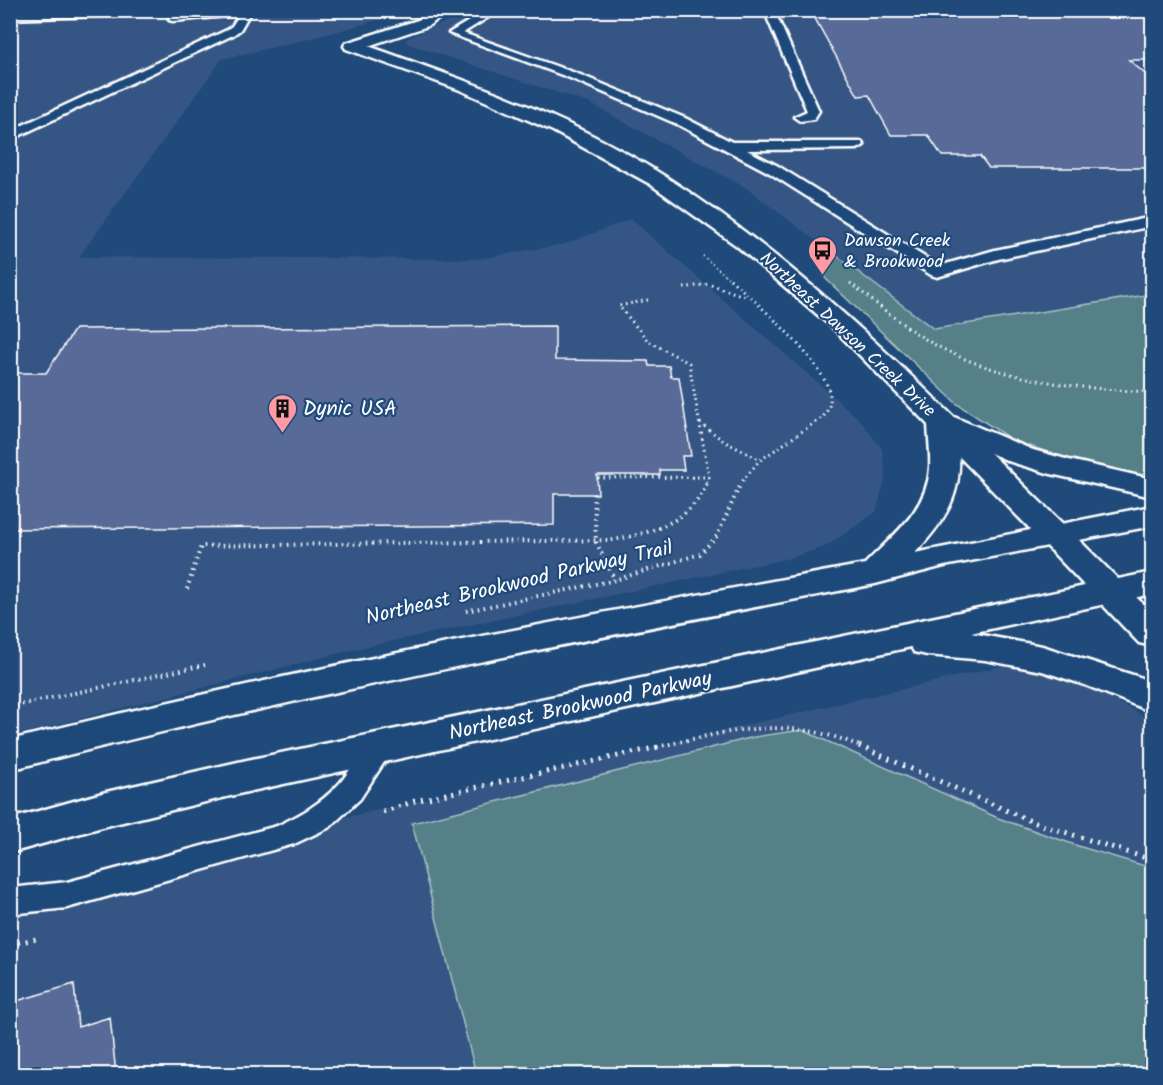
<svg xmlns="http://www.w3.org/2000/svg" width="1163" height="1085" font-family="Kalam,sans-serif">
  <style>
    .built { fill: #345785 }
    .green { fill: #548088; stroke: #aac0c4; stroke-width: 1.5 }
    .building { fill: #596a98; stroke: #fff; stroke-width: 1.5 }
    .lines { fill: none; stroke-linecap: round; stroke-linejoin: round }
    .lane-casing { stroke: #fff; stroke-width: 5 }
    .street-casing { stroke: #fff; stroke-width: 5 }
    .secondary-casing { stroke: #fff; stroke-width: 5 }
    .primary-casing { stroke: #fff; stroke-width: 5 }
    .path-far3 { stroke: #fff; stroke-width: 2; stroke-dasharray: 1 3; stroke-linecap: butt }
    .path-far2 { stroke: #fff; stroke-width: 3; stroke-dasharray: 1.5 4; stroke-linecap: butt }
    .path-far1 { stroke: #fff; stroke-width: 4; stroke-dasharray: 1.5 4.5; stroke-linecap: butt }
    .path { stroke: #fff; stroke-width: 5; stroke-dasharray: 2 6; stroke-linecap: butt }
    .lane { fill: #1f4a7a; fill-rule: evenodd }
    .street { fill: #1f4a7a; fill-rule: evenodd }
    .secondary { fill: #1f4a7a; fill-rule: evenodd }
    .primary { fill: #1f4a7a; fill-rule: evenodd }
    .labels { text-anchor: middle; stroke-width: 4.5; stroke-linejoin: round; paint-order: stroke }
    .far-poi-label { font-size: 18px; fill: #fff; stroke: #1f4a7a; text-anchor: start }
    .far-street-label { font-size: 18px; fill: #fff; stroke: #1f4a7a }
    .poi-label { font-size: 21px; fill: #fff; stroke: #1f4a7a; text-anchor: start }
    .street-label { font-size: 21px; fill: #fff; stroke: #1f4a7a }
  </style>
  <rect width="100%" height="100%" fill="#1f4a7a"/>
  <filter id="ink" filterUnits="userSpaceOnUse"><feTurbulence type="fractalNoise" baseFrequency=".0167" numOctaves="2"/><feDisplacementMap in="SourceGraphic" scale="12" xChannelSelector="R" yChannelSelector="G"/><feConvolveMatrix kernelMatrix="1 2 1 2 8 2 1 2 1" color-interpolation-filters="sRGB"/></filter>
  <g filter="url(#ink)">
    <path class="built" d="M462 10 1152 11V294L934 329 746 188 589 103 408 44 406 39 453 19Z
      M11 11H400L385 18 316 37 222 59 79 257 478 259 565 244 631 219 859 419 882 449 886 476 876 512 827 546 790 558 360 648 11 736Z
      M1007 665 1037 671 1080 685 1126 706 1152 721V1074H11V905L313 825Z"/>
    <path class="green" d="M829 250 934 329 1152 294V477L1098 469 1012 440 957 404 826 279 816 262Z
      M802 730 998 818 1081 847 1152 868V1074H476L412 823 754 737Z"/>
    <path class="building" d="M1019 12H1152V60H1129L1152 80V168H989L980 156H942L928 135H891L869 95 858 96 812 13 1021 14Z
      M555 326V360L648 361 649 366H669L671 377H679L691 456H682L684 470H660V475H597L598 494H554V525L10 529V373H46L75 329Z
      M74 984 78 1027 110 1017 116 1074H10V1003Z"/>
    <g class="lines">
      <defs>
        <path id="lane" d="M83 10H193L188 13 10 19V13Z
          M219 10 251 11 240 30 233 35 10 140V131L225 31 232 26 239 15 173 21 169 20V16Z
          M487 10H500L463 33 578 74 685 118 732 142H862L864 145 857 149 747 150 778 166 939 266 995 250 1152 217V226L998 259 937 277 931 275 768 172 677 124 570 78 449 33Z
          M764 10H774L819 111 814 119 800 121 794 117 807 111Z
          M380 737 390 740 394 747 360 799 330 827 294 844 67 908 10 914V888L67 882 277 826C302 814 319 805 338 785 353 770 360 743 380 737Z"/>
        <path id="street" d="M434 10H452L428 26 368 46C470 82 574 118 666 177 817 273 939 404 1067 528L1071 535 1067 542 1055 545 1043 542 832 327 737 246 650 184 553 131 460 90 346 49 344 46 346 43 418 20Z"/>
        <path id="secondary" d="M1055 525 1067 528 1152 613V646L1139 643 1043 542 1039 535 1043 528Z"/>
        <path id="primary" d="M942 412 1033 450 1069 460 1152 479V497L1051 474 1011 462 958 439C964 489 950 516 915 553L1152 506V526L944 566 875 584C585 640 296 695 10 770V740C293 669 578 617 865 564 892 536 927 511 930 468 931 453 928 437 928 421L932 415Z
          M1152 572V594L971 633 1042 646 1139 677 1152 683V712L1085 685 1042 671 985 660 927 655 914 652 911 647 247 792 106 826 10 853V819L106 792 247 760Z"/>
      </defs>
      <use href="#lane" class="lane-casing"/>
      <use href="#street" class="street-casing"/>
      <use href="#secondary" class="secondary-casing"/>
      <use href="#primary" class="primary-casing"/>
      <path class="path-far3" d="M703 256 732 281"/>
      <path class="path-far2" d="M730 279C755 301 827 364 830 396 831 404 828 410 823 417L759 461 740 484
        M850 283C880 306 909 332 943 349 1006 381 1082 389 1152 392
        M684 288 708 284 747 297
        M648 300 619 306 648 341 689 363 709 477 706 484
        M700 423 725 442 761 460
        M598 478 709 477"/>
      <path class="path-far1" d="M594 494 596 542 615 580
        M187 589 201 546 613 540C651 533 691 522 707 483
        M466 611 615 580 700 554 717 536 741 483
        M10 707 209 664
        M657 747C732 730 788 715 862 747"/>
      <path class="path" d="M859 746 1033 822 1152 860
        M383 812 415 801 663 746
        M10 944 36 939"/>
      <use href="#lane" class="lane"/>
      <use href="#street" class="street"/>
      <use href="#secondary" class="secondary"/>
      <use href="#primary" class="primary"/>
    </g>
  </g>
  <defs>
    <symbol id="bus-pin" viewBox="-11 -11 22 30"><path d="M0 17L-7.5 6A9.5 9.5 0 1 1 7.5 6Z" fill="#ff9aa2" stroke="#1f4a7a"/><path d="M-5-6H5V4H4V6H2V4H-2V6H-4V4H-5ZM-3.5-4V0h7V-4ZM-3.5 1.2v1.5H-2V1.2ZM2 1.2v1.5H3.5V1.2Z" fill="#111"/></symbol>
    <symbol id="building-pin" viewBox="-11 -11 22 30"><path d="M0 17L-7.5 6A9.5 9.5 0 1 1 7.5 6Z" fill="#ff9aa2" stroke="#1f4a7a"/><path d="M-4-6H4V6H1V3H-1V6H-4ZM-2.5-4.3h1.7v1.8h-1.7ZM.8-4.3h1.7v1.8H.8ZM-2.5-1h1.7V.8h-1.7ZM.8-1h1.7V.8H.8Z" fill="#111"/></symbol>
  </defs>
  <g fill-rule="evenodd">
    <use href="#bus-pin" x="806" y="234" width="33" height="45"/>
    <use href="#building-pin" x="266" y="392" width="33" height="45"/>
  </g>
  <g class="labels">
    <g class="far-poi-label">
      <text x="844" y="246">Dawson Creek<tspan x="844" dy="21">&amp; Brookwood</tspan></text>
    </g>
    <g class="far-street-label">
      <text transform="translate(848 334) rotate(43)" y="6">Northeast Dawson Creek Drive</text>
    </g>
    <g class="poi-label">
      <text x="303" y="415">Dynic USA</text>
    </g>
    <g class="street-label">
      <text transform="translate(519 582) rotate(-13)" y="7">Northeast Brookwood Parkway Trail</text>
      <text transform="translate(580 705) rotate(-12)" y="7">Northeast Brookwood Parkway</text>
    </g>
  </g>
  <rect width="1163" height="1085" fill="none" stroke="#1f4a7a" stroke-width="36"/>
  <rect x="18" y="18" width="1127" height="1049" fill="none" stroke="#fff" stroke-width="2" filter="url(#ink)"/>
</svg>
